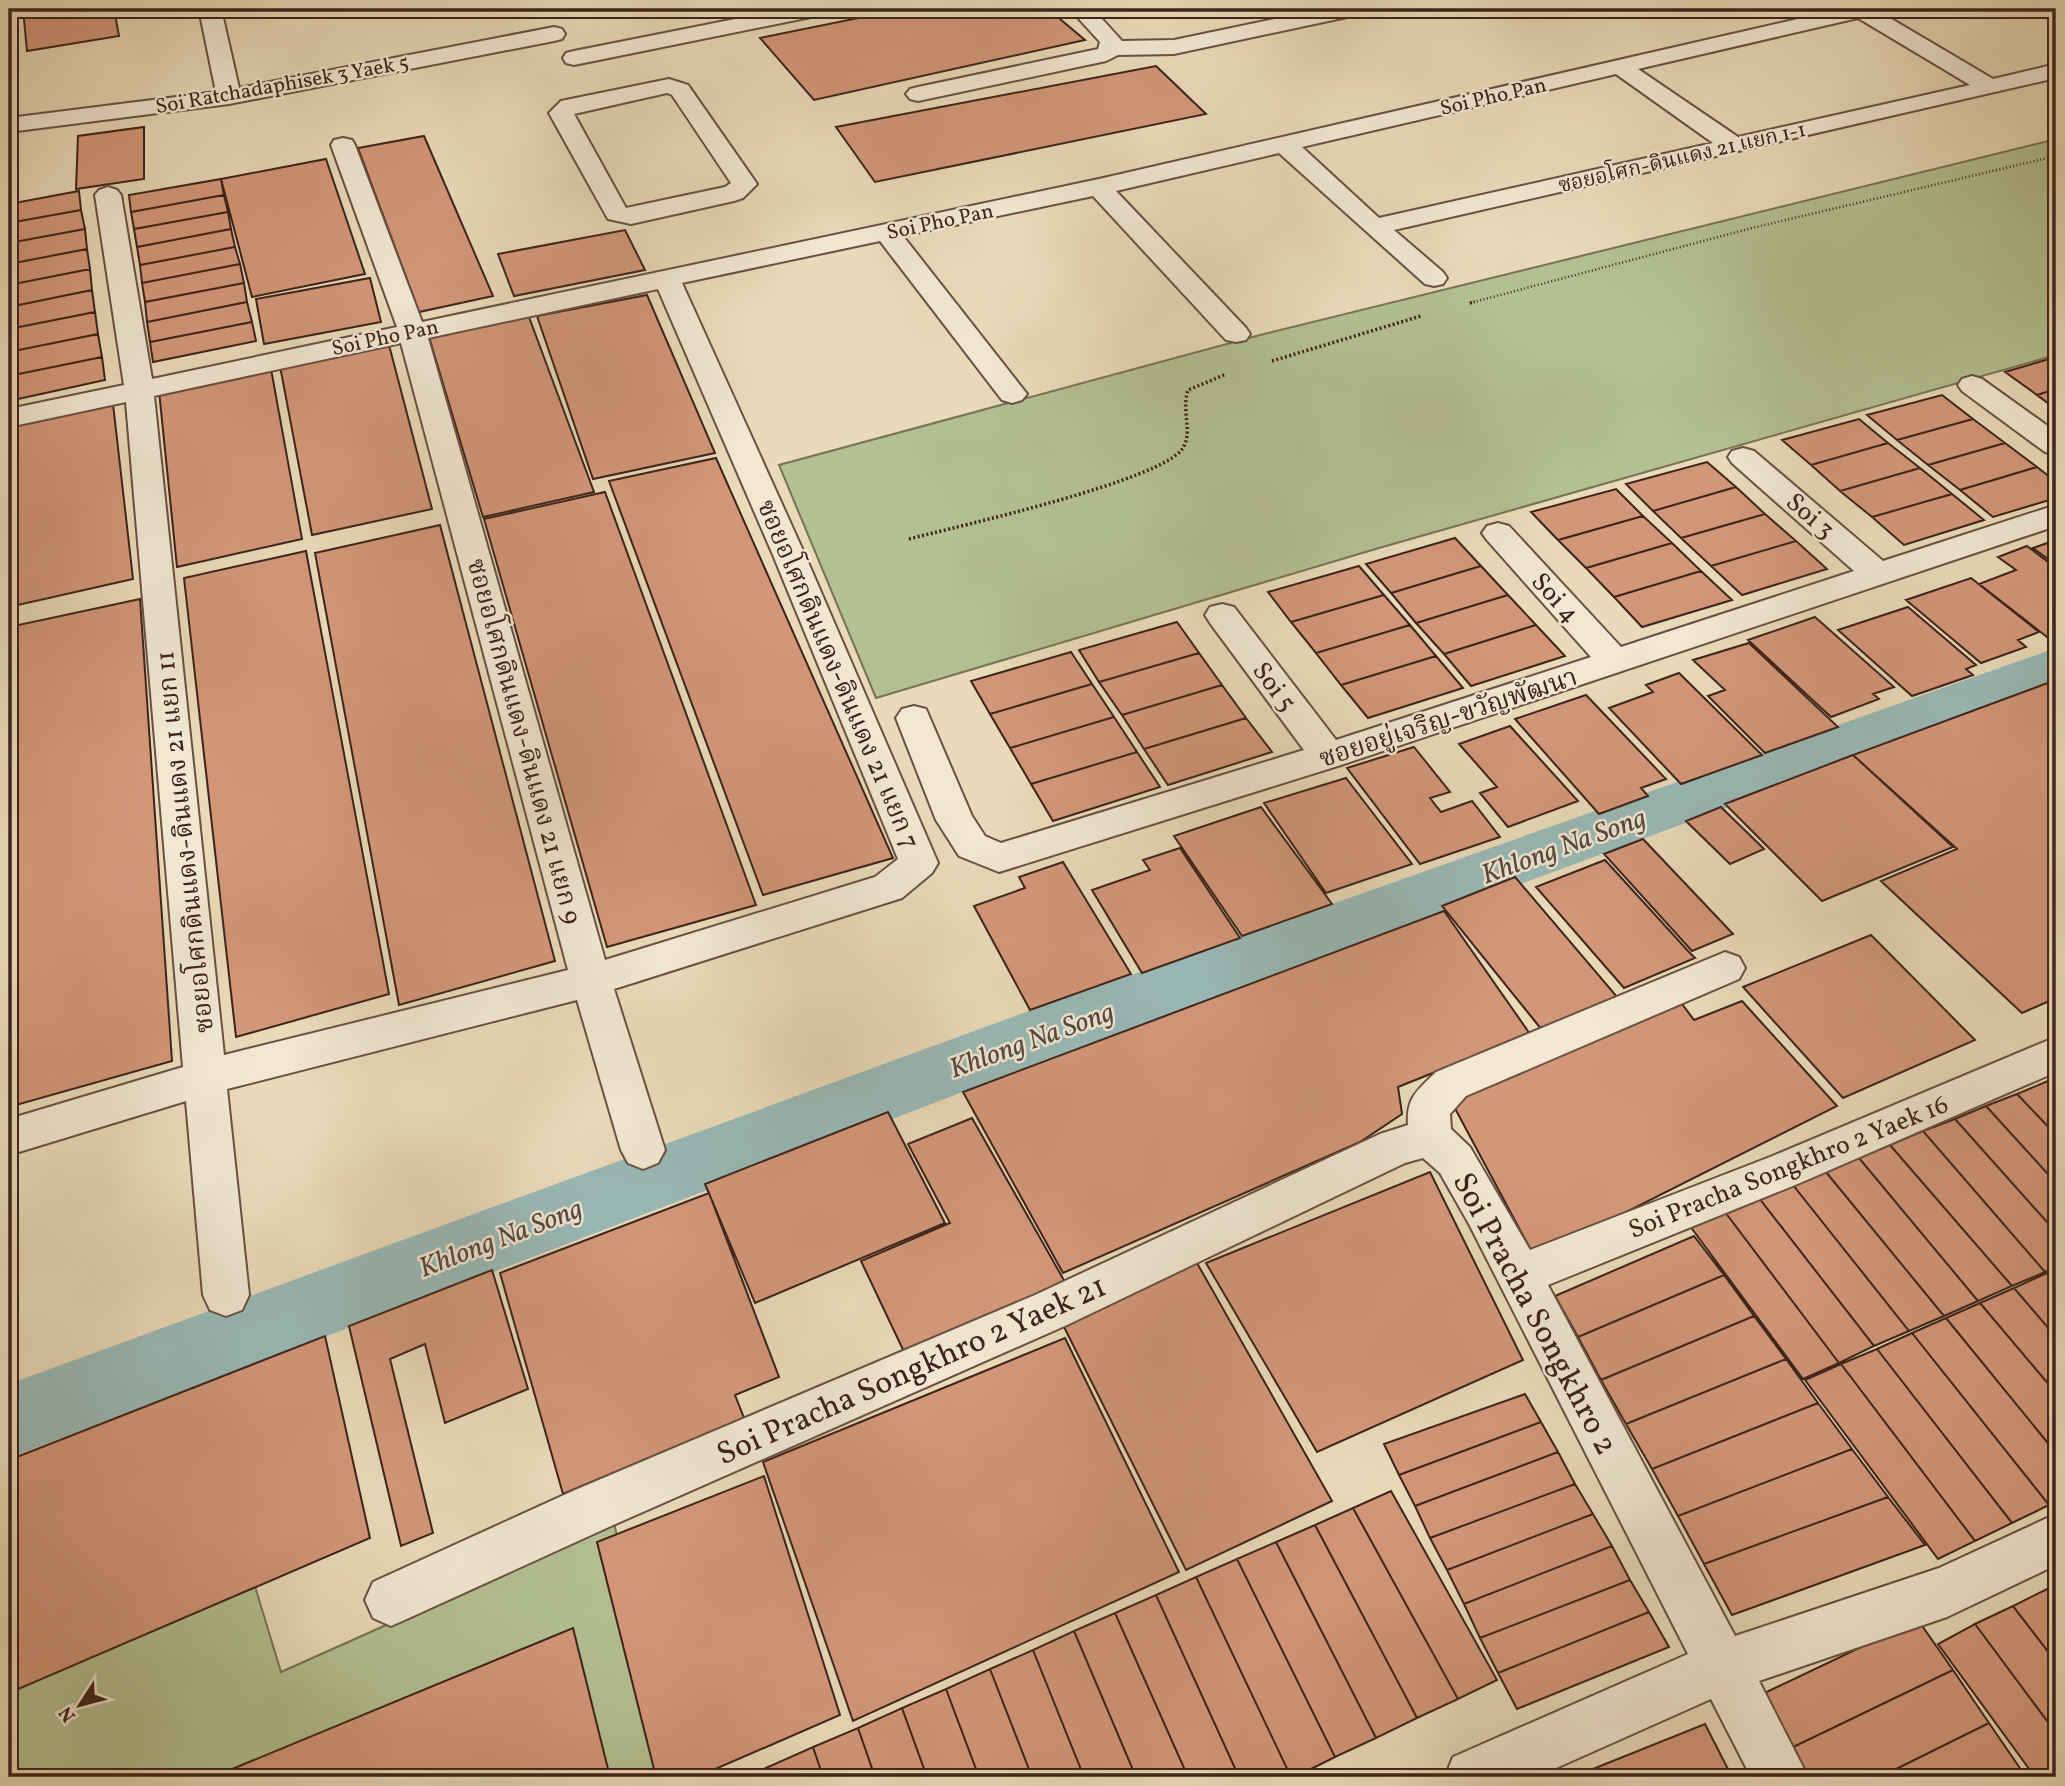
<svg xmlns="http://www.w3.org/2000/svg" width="2065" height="1786" font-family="Vollkorn,'Noto Serif Thai',serif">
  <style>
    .green { fill: #b3c092; stroke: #787256; stroke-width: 2 }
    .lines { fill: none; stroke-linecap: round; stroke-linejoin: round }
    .canal { fill: #99b9b6; fill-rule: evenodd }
    .building { fill: #d29779; stroke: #3d231a; stroke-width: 2 }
    .minor-casing { stroke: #685142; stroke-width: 4 }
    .path-far1 { stroke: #3d231a; stroke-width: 2.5; stroke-dasharray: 1 2.5; stroke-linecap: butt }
    .path { stroke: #3d231a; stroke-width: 3.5; stroke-dasharray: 2 2.5; stroke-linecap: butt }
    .minor { fill: #f1e7d2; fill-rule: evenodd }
    .labels { text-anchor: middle; stroke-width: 5; stroke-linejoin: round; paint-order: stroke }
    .far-street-label { font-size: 21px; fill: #3d231a; stroke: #f1e7d2 }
    .street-label { font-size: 26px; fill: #3d231a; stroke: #f1e7d2 }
    .water-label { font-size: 28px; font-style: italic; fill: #544841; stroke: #f1e7d2 }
    .near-street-label { font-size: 32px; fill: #3d231a; stroke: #f1e7d2 }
  </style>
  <rect width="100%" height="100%" fill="#e9dab9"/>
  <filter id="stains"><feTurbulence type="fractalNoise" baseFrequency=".00286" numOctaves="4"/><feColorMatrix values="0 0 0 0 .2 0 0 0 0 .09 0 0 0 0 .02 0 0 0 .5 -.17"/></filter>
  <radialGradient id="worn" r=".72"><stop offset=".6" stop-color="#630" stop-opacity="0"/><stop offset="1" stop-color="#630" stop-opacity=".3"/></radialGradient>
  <path class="green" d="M2056 139V355L1379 548 876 698 779 465 1260 335Z
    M614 1523 674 1777H9V1648L250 1570 281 1672Z"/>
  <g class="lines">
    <path class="canal" d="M2056 648V686L1064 1053 9 1458V1384L1018 1015Z"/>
  </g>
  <path class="building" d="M23 9H114L119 36 27 51Z
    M903 9H1048L1085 40 814 100 760 38Z
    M1156 66 1206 114 875 182 836 127Z
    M144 127V179L76 189 78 136Z
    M424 136 493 296 419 312 358 148Z
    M326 159 365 274 252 297 221 179Z
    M221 179 224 195 131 212 129 195Z
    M79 191 81 210 9 223V204Z
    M224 195 228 212 134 229 131 212Z
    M81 210 85 229 9 243V223Z
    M228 212 231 229 137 247 134 229Z
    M85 229 87 249 9 264V243Z
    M231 229 235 247 140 265 137 247Z
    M625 230 645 270 514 296 498 254Z
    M235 247 240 264 142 283 140 265Z
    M87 249 90 269 9 285V264Z
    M240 264 244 283 145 302 142 283Z
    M90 269 92 290 9 307V285Z
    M370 278 381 322 264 344 256 299Z
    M244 283 247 302 147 322 145 302Z
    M92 290 95 312 9 329V307Z
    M647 295 715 453 593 479 537 316Z
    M247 302 252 322 150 342 147 322Z
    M95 312 98 334 9 352V329Z
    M529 317 594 492 483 517 429 337Z
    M252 322 256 341 153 362 150 342Z
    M98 334 102 357 9 376V352Z
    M389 345 432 509 312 535 280 366Z
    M102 357 105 380 9 401V376Z
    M2056 357V389L2037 395 2005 372Z
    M271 369 302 539 177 567 159 391Z
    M2056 389V409L2037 395Z
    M1942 395 1973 419 1897 440 1867 415Z
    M113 404 133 579 9 607V426Z
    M1859 419 1888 443 1811 465 1782 440Z
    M1973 419 2005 443 1928 465 1897 440Z
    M1888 443 1920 468 1840 491 1811 465Z
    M2005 443 2037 467 1960 490 1928 465Z
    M716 458 893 858 763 895 609 481Z
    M1707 462 1736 487 1653 511 1626 484Z
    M2037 467 2056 482V498L1993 517 1960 490Z
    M1920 468 1952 494 1872 517 1840 491Z
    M1736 487 1765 514 1681 538 1653 511Z
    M1616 489 1643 516 1558 540 1531 512Z
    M605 492 756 905 607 947 484 519Z
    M1952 494 1984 520 1904 545 1872 517Z
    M1765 514 1796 541 1711 566 1681 538Z
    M1643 516 1672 543 1586 568 1558 540Z
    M440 525 555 961 399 1005 315 553Z
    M1455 538 1481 566 1391 593 1366 564Z
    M2056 540V565L2033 548Z
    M1796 541 1827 569 1742 595 1711 566Z
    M1672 543 1701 571 1614 597 1586 568Z
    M2027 546 2056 568V644L1979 584 2016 570 1998 557Z
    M306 551 389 994 236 1037 184 578Z
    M1359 566 1384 595 1291 622 1268 592Z
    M1481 566 1508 595 1416 623 1391 593Z
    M1701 571 1732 600 1642 627 1614 597Z
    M1971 578 2039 632 2018 640 2026 647 1981 663 1906 600Z
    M1384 595 1410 625 1316 653 1291 622Z
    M1508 595 1536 625 1444 654 1416 623Z
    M140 599 172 1061 9 1107V627Z
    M1908 607 1976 665 1966 669 1973 675 1912 696 1838 630Z
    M1815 617 1894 687 1873 694 1879 699 1831 717 1748 640Z
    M1177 622 1199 653 1099 682 1079 650Z
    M1410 625 1436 656 1341 685 1316 653Z
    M1536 625 1565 656 1471 686 1444 654Z
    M1749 643 1838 727 1765 753 1708 696 1725 690 1693 660Z
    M1071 652 1092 684 990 714 971 681Z
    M1199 653 1222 685 1122 715 1099 682Z
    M1436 656 1463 688 1368 718 1341 685Z
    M1679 673 1762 755 1681 784 1609 708 1653 692 1646 685Z
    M2056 680V998L2022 1013 1881 881 1957 849 1853 755Z
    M1092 684 1114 717 1010 748 990 714Z
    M1222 685 1246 718 1144 749 1122 715Z
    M1586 695 1666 779 1641 788 1648 796 1599 814 1515 719Z
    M1114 717 1137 752 1031 784 1010 748Z
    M1246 718 1272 752 1168 785 1144 749Z
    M1510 726 1578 801 1508 827 1480 793 1497 787 1459 744Z
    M1414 747 1450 792 1430 798 1441 812 1472 801 1500 837 1420 864 1347 768Z
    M1137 752 1160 787 1053 821 1031 784Z
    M1853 755 1953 847 1822 901 1725 804Z
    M1346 778 1412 864 1326 893 1264 803Z
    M1261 807 1332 904 1242 936 1174 836Z
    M1721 807 1764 849 1730 864 1686 821Z
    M1643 839 1733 934 1692 951 1604 854Z
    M1180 848 1240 938 1142 973 1092 890 1150 870 1143 860Z
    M1605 860 1689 952 1695 958 1624 988 1536 887Z
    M1063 862 1131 974 1030 1010 974 906 1025 888 1019 877Z
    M1515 877 1618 998 1542 1030 1442 906Z
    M1444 911 1530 1034 1398 1087 1402 1114 1360 1142 1063 1273 963 1092Z
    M1871 935 1975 1040 1843 1098 1743 987Z
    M1679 1000 1694 1020 1742 1001 1837 1106 1535 1258 1451 1101Z
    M2048 1081 2056 1090V1135L2017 1094Z
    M2017 1094 2056 1135V1183L1986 1106Z
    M1986 1106 2056 1183V1232L1955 1119Z
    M888 1112 945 1223 755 1303 705 1184Z
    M972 1118 1065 1282 905 1354 861 1261 950 1223 908 1144Z
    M1955 1119 2056 1232V1267L2045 1272 1923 1131Z
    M1923 1131 2045 1272 2012 1286 1890 1145Z
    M1890 1145 2012 1286 1978 1301 1859 1158Z
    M1859 1158 1978 1301 1944 1316 1826 1172Z
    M1430 1172 1523 1360 1317 1452 1206 1263Z
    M1826 1172 1944 1316 1909 1331 1793 1185Z
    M1793 1185 1909 1331 1874 1346 1759 1198Z
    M709 1193 779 1377 735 1395 744 1418 563 1494 500 1273Z
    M1759 1198 1874 1346 1839 1363 1725 1212Z
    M1725 1212 1839 1363 1803 1379 1690 1226Z
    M1694 1236 1724 1275 1578 1337 1555 1296Z
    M1197 1263 1332 1501 1186 1570 1061 1321Z
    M492 1270 528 1389 445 1423 425 1344 390 1359 433 1533 401 1546 349 1326Z
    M2047 1273 2056 1283V1337L2014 1288Z
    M1724 1275 1754 1316 1601 1380 1578 1337Z
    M2014 1288 2056 1337V1393L1980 1303Z
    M1980 1303 2056 1393V1453L1946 1318Z
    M1754 1316 1786 1359 1626 1424 1601 1380Z
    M1946 1318 2056 1453V1502L2049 1505 1912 1333Z
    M1912 1333 2049 1505 2012 1523 1877 1349Z
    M325 1336 370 1538 9 1693V1460Z
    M1065 1338 1179 1572 853 1721 763 1462Z
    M1877 1349 2012 1523 1975 1541 1841 1364Z
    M1786 1359 1818 1403 1652 1469 1626 1424Z
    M1841 1364 1975 1541 1938 1559 1805 1380Z
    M1525 1394 1541 1422 1399 1475 1384 1444Z
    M1818 1403 1852 1449 1678 1516 1652 1469Z
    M1541 1422 1558 1452 1415 1506 1399 1475Z
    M1852 1449 1888 1497 1704 1564 1678 1516Z
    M1558 1452 1575 1484 1430 1538 1415 1506Z
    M764 1476 840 1715 697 1777H656L597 1542Z
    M1575 1484 1593 1514 1447 1570 1430 1538Z
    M1391 1491 1497 1680 1458 1699 1353 1508Z
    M1888 1497 1925 1545 1732 1615 1704 1564Z
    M1353 1508 1458 1699 1417 1718 1315 1525Z
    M1593 1514 1612 1546 1464 1604 1447 1570Z
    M1315 1525 1417 1718 1376 1738 1276 1542Z
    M1276 1542 1376 1738 1335 1757 1237 1559Z
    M1612 1546 1630 1580 1480 1638 1464 1604Z
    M1237 1559 1335 1757 1295 1777H1291L1196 1577Z
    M1196 1577 1291 1777H1239L1156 1595Z
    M1630 1580 1649 1612 1498 1673 1480 1638Z
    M2051 1587 2056 1594V1662L2013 1606Z
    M1156 1595 1239 1777H1188L1115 1613Z
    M2013 1606 2056 1662V1733L1975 1624Z
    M1649 1612 1669 1647 1517 1709 1498 1673Z
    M1115 1613 1188 1777H1136L1074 1631Z
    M1918 1620 1953 1670 1787 1750 1756 1697Z
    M1975 1624 2056 1733V1777H2035L1938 1644Z
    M573 1628 610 1777H213Z
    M1074 1631 1136 1777H1084L1033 1650Z
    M1033 1650 1084 1777H1032L990 1669Z
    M990 1669 1032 1777H979L946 1689Z
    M1953 1670 1989 1723 1880 1777H1803L1787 1750Z
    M946 1689 979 1777H927L902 1708Z
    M902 1708 927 1777H875L858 1728Z
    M1989 1723 2026 1777H1880Z
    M1705 1724 1732 1777H1573Z
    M858 1728 875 1777H823L813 1747Z
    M813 1747 823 1777H771L768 1767Z
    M768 1767 771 1777H747Z"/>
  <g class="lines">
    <defs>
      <path id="minor" d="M199 9H221L239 88 554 27 562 29 565 34 562 39 554 41 229 104 9 132V118L216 92Z
        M785 9H827L824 14 816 16 574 65 566 63 563 58 566 53 574 51Z
        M1070 9H1093L1122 41 1174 40 1322 9H1363L1360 14 1352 16 1174 54 1118 55 1106 61 918 101 910 99 906 94 910 89 918 87 1098 49 1100 42Z
        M1841 9H1879L1878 11 1993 79 2056 64V78L1394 230 1443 272 1447 278 1443 284 1434 286 1425 284 1279 153 1116 191 1246 328 1250 334 1246 340 1236 342 1226 340 1093 196 903 236 1027 394 1022 400 1012 403 1002 400 880 241 682 283 805 555 938 863 932 873 902 898 614 989 665 1150 658 1163 643 1169 628 1163 621 1150 577 1000 227 1089 249 1295 242 1310 226 1316 210 1310 203 1295 186 1101 9 1155V1119L183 1067 126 402 9 427V409L124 385 95 195 99 190 108 187 117 190 121 195 152 379 397 327 331 145 334 140 343 138 352 140 355 145 422 322 1099 179ZM1858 18 1970 85 1738 137 1638 69ZM1616 74 1713 143 1379 218 1302 147ZM658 289 773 555 898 859 875 877 605 960 428 338ZM401 343 568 970 224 1055 154 396Z
        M669 79 688 85 757 184 743 198 734 201 631 224 608 219 549 113 561 101ZM667 93 672 95 731 183 725 187 626 208 574 114Z
        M1972 376 1982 379 2056 432V455L2045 452 1962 391 1958 385 1962 379Z
        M1743 448 1754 451 1883 561 2056 505V526L1341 765 999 872 959 856 936 820 896 718 902 709 914 706 926 709 972 816 985 836 1001 843 1304 750 1210 623 1205 615 1210 607 1222 604 1234 607 1336 740 1591 657 1487 540 1482 533 1487 526 1498 523 1509 526 1621 647 1854 571 1732 463 1728 457 1732 451Z
        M1725 952 1739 957 1745 968 1739 979 1466 1096 1450 1114 1451 1129 1470 1147 1530 1250 1770 1157 2056 1037V1072L1800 1183 1548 1285 1735 1636 1939 1568 2056 1514V1565L1947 1617 1759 1681 1808 1777H1751L1711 1699 1536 1777H1445L1453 1757 1688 1654 1469 1224 1440 1173 1423 1158 1405 1163 1067 1325 611 1526 409 1618 391 1626 373 1618 365 1600 373 1582 575 1490 1035 1295 1380 1134 1408 1125C1406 1097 1418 1090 1436 1072Z"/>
    </defs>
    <use href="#minor" class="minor-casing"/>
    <path class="path-far1" d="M1470 303 1752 228 2056 156"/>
    <path class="path" d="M1470 303 1475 302
      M1272 361 1421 316
      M909 539C955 527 1164 480 1183 448 1193 431 1181 410 1188 390L1226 374"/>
    <use href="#minor" class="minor"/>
  </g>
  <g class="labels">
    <g class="far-street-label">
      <text transform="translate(282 84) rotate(-10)" y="7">Soi Ratchadaphisek 3 Yaek 5</text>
      <text transform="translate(1493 96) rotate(-13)" y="7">Soi Pho Pan</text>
      <text transform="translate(1682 157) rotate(-13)" y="7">ซอยอโศก-ดินแดง 21 แยก 1-1</text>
      <text transform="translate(940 221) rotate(-12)" y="7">Soi Pho Pan</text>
      <text transform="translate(385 337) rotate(-12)" y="7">Soi Pho Pan</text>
    </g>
    <g class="street-label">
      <text transform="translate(1811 515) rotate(41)" y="9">Soi 3</text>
      <text transform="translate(1556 597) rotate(48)" y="9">Soi 4</text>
      <text transform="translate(839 674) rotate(67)" y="9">ซอยอโศกดินแดง-ดินแดง 21 แยก 7</text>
      <text transform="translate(1275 686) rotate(53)" y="9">Soi 5</text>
      <text transform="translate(1448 717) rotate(-18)" y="9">ซอยอยู่เจริญ-ขวัญพัฒนา</text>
      <text transform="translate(525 741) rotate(75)" y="9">ซอยอโศกดินแดง-ดินแดง 21 แยก 9</text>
      <text transform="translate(184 842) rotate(-96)" y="9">ซอยอโศกดินแดง-ดินแดง 21 แยก 11</text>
      <text transform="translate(1788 1166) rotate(-22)" y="9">Soi Pracha Songkhro 2 Yaek 16</text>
    </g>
    <g class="water-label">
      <text transform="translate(1563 845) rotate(-20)" y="10">Khlong Na Song</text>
      <text transform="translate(1031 1039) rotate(-20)" y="10">Khlong Na Song</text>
      <text transform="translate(500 1237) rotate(-21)" y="10">Khlong Na Song</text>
    </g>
    <g class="near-street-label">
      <text transform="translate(1536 1313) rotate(62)" y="11">Soi Pracha Songkhro 2</text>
      <text transform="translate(911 1369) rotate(-24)" y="11">Soi Pracha Songkhro 2 Yaek 21</text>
    </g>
  </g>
  <rect width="2065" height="1786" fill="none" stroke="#e9dab9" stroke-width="35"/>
  <rect x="10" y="10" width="2044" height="1765" fill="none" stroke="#3d231a" stroke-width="3.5"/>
  <rect x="18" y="18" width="2030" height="1751" fill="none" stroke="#3d231a" stroke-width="2"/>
  <g transform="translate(80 1705) rotate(234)" stroke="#f1e7d2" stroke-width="5" paint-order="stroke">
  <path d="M0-5L12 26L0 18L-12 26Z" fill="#3d231a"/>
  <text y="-10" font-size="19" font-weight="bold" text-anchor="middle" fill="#3d231a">N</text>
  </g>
  <rect width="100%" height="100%" filter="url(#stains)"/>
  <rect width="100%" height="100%" fill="url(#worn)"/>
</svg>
